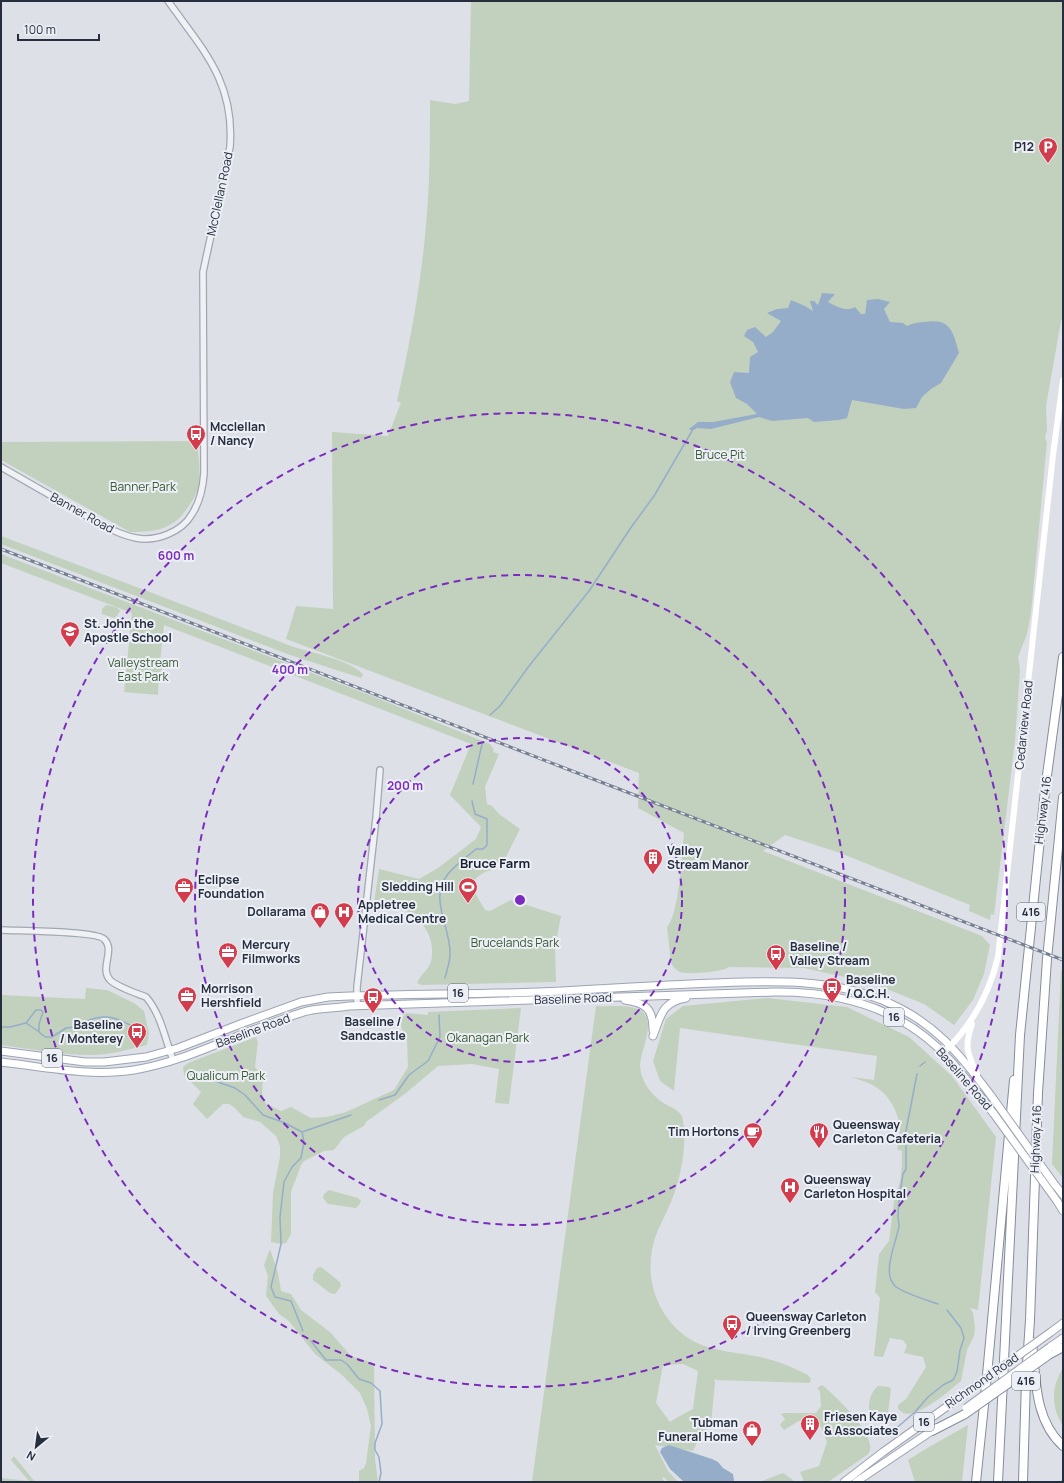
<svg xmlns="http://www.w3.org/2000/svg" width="1064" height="1483" font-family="Manrope,sans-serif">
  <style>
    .green { fill: #c2d1bd; fill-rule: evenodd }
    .water { fill: #96adc9 }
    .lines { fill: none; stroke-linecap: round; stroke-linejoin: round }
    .stream { stroke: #96adc9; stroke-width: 1.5 }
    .tertiary-casing { stroke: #a2a7b1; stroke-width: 8 }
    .primary-casing { stroke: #9ca4b3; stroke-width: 9 }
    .motorway-casing { stroke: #848d9e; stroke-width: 10 }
    .tertiary { stroke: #eff1f5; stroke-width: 5.5 }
    .secondary { stroke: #fff; stroke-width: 6 }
    .primary { stroke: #fff; stroke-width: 7 }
    .motorway { stroke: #fff; stroke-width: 8 }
    .rail-casing { stroke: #767f91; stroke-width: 3 }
    .rail { stroke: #eceff5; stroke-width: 1.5; stroke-dasharray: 4.5; stroke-linecap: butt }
    .primary-bridge-casing { stroke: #9ca4b3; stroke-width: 9; stroke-linecap: butt }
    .motorway-bridge-casing { stroke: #848d9e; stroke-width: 10; stroke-linecap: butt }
    .primary-bridge { stroke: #fff; stroke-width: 7 }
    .motorway-bridge { stroke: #fff; stroke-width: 8 }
    .ring { fill: none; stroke: #7b2cbf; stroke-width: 2; stroke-dasharray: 7 5 }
    .labels { text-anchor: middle; stroke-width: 4; stroke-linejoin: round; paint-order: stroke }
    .shield { fill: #eceff5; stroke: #616875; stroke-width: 1 }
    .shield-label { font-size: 11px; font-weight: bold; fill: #262e3e }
    .poi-label { font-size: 12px; font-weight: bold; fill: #262e3e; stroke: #eceff5; text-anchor: start }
    .street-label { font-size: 12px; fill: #262e3e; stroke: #eceff5 }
    .park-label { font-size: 12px; fill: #395a33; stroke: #eceff5 }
    .neighbourhood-label { font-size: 13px; font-weight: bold; fill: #181f2f; stroke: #eceff5 }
    .centre { fill: #7b2cbf; stroke: #eceff5; stroke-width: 2 }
    .ring-label { font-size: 12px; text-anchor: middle; font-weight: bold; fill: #7b2cbf; stroke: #eceff5; stroke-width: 4; stroke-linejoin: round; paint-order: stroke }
  </style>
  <rect width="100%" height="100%" fill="#dde0e7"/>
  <path class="green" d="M471 1H1063V315L1061 321 1046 406 1047 430 1045 438 1047 442 1031 613 1027 634 1018 657 1020 670 1015 741 994 915 991 914 990 920 969 911 970 905 840 853 785 835 763 851 982 936 990 945 984 974 973 1000 954 1025 924 1004 872 983 804 968 729 967C723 972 686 975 680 972 676 970 673 967 671 963L667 927C679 915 682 853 684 833L638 808 639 773 286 639 296 606 333 609 332 432 388 436 400 405 401 403 397 401C410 343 421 284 426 225 430 183 430 142 430 100L455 104 469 101Z
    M197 441C198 455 201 471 199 484 198 491 194 499 190 504 175 529 158 532 130 532L1 460V442Z
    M1 536C98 572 194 609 291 646 308 652 355 661 363 675L361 678 290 655 1 544Z
    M1 554 372 696 490 744 494 750 493 752 499 754 485 787 487 804 492 806 499 814 520 829 505 859 498 863 493 870C485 870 473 879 471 886L485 910 490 911 511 900 561 916 555 947 556 982 422 985 417 983C420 975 427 971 430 964 434 956 432 941 428 933 425 927 421 922 417 914L374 903 379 869 419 879 438 868 476 839 481 827 450 795 471 744 164 625 160 662 162 669 159 675 158 695 124 692 132 613 1 563Z
    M106 605 116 607 120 611 116 617 114 618 102 614V609Z
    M1063 969V1178L1052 1164 1061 971Z
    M86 988 107 990 134 1003 144 1011 149 1033 147 1045C130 1049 113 1054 96 1055 66 1056 31 1049 1 1045V995L85 999Z
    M767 998 847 1007 909 1037 952 1076 996 1137 978 1310 970 1308 973 1313 975 1328 974 1336 967 1350 961 1381C950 1390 918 1419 903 1413 901 1412 900 1410 898 1409V1405L906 1399 926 1367 923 1357 904 1353 907 1346 903 1340 890 1338 883 1357 874 1356 880 1298 875 1292 879 1254 889 1241 895 1195C902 1185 902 1163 902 1151L897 1149C898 1143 900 1136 900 1130 899 1113 890 1095 874 1086 868 1082 859 1080 851 1077L874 1080 877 1056 680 1028 674 1091 660 1081 653 1061 666 1019 683 1006Z
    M596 1006C607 1007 620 1005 630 1007 662 1012 642 1044 640 1064 640 1068 641 1075 643 1079 647 1089 654 1096 662 1102 669 1107 677 1108 682 1116 687 1139 683 1166 676 1188 671 1206 661 1221 655 1238 642 1278 658 1322 695 1342 713 1351 735 1352 754 1356 774 1359 790 1366 808 1375L811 1379 810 1383 717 1380 714 1379 715 1382 711 1424 697 1442 693 1451 655 1445 668 1471 678 1482H668L664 1477 662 1478 665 1482H532ZM683 1364 698 1371 693 1409 678 1417 670 1422 656 1403 663 1365Z
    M521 1008 509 1104 495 1103 499 1069 472 1064 438 1066 406 1093 366 1122 364 1126 344 1137 334 1150 324 1151 304 1161 301 1165 291 1192V1234L286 1243 281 1244 271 1242 273 1193 280 1157V1146L276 1136 260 1122 243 1117 235 1108 229 1104H223L207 1119 193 1104 201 1092 184 1075 183 1067 188 1063 256 1037 258 1042 255 1067 263 1077 262 1094 266 1104 281 1111 291 1107 311 1118 327 1117 346 1112 394 1090 408 1067 407 1040 399 1021 406 1013 428 1015V1012Z
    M329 1190 358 1198 361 1201 359 1205 356 1208 328 1204 323 1198 324 1194Z
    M270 1249 278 1273 281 1291 291 1294 301 1310 330 1332 351 1356 367 1361 374 1366 375 1459 378 1482H359V1471L364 1468 366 1463 371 1426 367 1409 360 1393 342 1375 315 1354 289 1321 279 1314 266 1296 268 1276 264 1265Z
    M321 1267 340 1282 341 1286 335 1294 330 1293 313 1280V1275L317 1268Z
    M1063 1368V1426C1051 1408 1051 1386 1063 1368Z
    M822 1385C835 1395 874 1433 870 1450 870 1450 868 1455 867 1455L828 1482H804L800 1472 819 1466 827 1442 819 1422 803 1420 797 1422 784 1430 780 1425 785 1419 781 1414 785 1413H816L821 1406 820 1391 817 1388Z
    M878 1386 889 1387 891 1389 888 1413 886 1417 874 1420C865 1412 869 1393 878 1386Z
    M968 1425 962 1482H915L908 1460 929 1447Z
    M14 1456 35 1482H1V1478L29 1481 11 1460Z
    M783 1473 793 1480 794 1482H759Z"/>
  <path class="water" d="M822 293 835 294 828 302C837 307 847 312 855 307L861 314H865L867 300 878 299 890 302 884 309 890 322 903 323 907 326C913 323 919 322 925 322 951 318 953 332 959 353L941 383 931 389 922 397 916 408 904 409 852 400 847 418 839 420 814 422 808 418 772 421 759 417 711 429 697 428 692 431 689 429 698 422H713L757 414 747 404 736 398 730 382 734 372 749 373 750 357 758 352 753 342 744 336 747 330 755 327 766 337 773 332 781 321 767 313 777 309 788 308 791 300 805 306 813 311 810 301H814L818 305Z
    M669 1445 712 1459 718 1462 723 1468 733 1474 734 1480 733 1482 683 1481 670 1469 660 1452 662 1448Z"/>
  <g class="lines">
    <path class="stream" d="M490 715 500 706 529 666 589 591 632 526 654 496 692 431
      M473 784 482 744
      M445 978C447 970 450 962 450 954 451 927 428 899 448 874 455 865 467 857 476 849H483L487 845V819L475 814 472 801
      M26 1023 38 1031
      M1 1027H10L26 1023 36 1010H41L43 1012 39 1024V1032L45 1037H52L66 1028 85 1026 89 1020C108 1013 119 1019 136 1028
      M920 1066 925 1062
      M203 1072 218 1082 235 1088 245 1095 263 1115 285 1123 302 1132 304 1142 301 1158 292 1167 284 1182 280 1217 281 1244 271 1287 275 1297 291 1301 303 1331
      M379 1100 395 1095 409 1075 428 1061 440 1037 439 1015
      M302 1132 351 1115
      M905 1136 917 1074
      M906 1146V1169L903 1174C901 1188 898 1203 898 1217 898 1220 899 1223 899 1226 897 1241 881 1273 895 1286 903 1293 927 1300 938 1304
      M311 1341 326 1360H341L347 1364 359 1379 371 1383 380 1391 382 1424 375 1443V1450L379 1457 381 1473 379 1482
      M893 1431 915 1412 928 1397 943 1385 953 1380 957 1372 960 1350 964 1338 961 1328 947 1310
      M1061 1482 1063 1480"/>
    <defs>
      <path id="tertiary" d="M1 467 104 526C114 531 124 536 136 538 156 542 182 532 192 514 200 502 203 487 204 473L203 272 230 147C235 82 203 50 168 1
        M1 930C18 931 96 931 104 939 116 950 99 968 110 980 117 987 136 993 146 997 161 1014 165 1039 173 1060
        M357 1006V987L376 818 380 770"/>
      <path id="primary" d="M625 1000C646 1003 653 1009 653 1030
        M653 1036C661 1015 662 1002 686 998
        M1 1051 85 1062H104L146 1057 178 1048 243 1023 301 1002 328 997C406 993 484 995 562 991 613 988 664 985 714 983 772 981 828 978 882 1000 934 1021 960 1054 992 1097
        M1 1062C45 1067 90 1077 134 1070 183 1062 228 1038 275 1022 287 1018 300 1012 312 1010 324 1008 337 1008 349 1006L774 992C841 991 903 1008 950 1060 965 1077 980 1096 994 1114
        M1055 1185 1063 1195
        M1057 1201 1063 1211
        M1051 1332 1063 1323
        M1050 1347 1063 1338
        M844 1482 883 1452 966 1393
        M856 1482 936 1428"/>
      <path id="motorway" d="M1032 1342C1036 1378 1034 1420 1063 1446
        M1050 1354 1063 1347
        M932 1431 965 1414
        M976 1482 986 1386 1014 1080
        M998 1482 1020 1035 1045 790 1063 657
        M1023 1482 1026 1379 1030 1320 1038 1093 1047 959 1063 797"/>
    </defs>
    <use href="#tertiary" class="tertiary-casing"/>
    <use href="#primary" class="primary-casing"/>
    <use href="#motorway" class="motorway-casing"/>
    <use href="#tertiary" class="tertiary"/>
    <path class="secondary" d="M972 1024C964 1047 967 1052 977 1074
      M943 1053C971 1027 989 995 998 957L1053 455 1063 380"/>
    <use href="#primary" class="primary"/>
    <use href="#motorway" class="motorway"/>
    <defs>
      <path id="rail" d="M1 549 567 769 1063 960"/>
    </defs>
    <use href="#rail" class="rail-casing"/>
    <use href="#rail" class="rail"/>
    <defs>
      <path id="primary-bridge" d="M992 1097 1055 1185
        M994 1114 1057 1201
        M966 1393 1051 1332
        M966 1408 1050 1347"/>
      <path id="motorway-bridge" d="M965 1414 1050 1354"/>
    </defs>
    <use href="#primary-bridge" class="primary-bridge-casing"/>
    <use href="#motorway-bridge" class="motorway-bridge-casing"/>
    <use href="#primary-bridge" class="primary-bridge"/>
    <use href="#motorway-bridge" class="motorway-bridge"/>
  </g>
  <g class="ring">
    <circle cx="520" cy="900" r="162"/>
    <circle cx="520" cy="900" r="325"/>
    <circle cx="520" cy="900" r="487"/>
  </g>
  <defs>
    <symbol id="parking-pin" viewBox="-11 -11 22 30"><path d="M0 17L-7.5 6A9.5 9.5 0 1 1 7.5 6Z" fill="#d23c4c" stroke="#eceff5"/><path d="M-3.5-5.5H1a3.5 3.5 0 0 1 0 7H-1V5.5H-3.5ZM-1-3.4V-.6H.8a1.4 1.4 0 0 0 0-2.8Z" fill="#fff"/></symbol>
    <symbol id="bus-pin" viewBox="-11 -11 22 30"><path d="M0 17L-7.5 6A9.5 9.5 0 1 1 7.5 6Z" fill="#d23c4c" stroke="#eceff5"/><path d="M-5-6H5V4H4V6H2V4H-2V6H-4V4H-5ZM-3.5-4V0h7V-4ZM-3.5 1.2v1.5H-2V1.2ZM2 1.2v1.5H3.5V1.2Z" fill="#fff"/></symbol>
    <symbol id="school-pin" viewBox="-11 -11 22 30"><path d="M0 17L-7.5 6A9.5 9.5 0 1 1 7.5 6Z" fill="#d23c4c" stroke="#eceff5"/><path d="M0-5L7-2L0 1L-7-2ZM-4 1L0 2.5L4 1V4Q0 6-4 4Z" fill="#fff"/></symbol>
    <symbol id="building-pin" viewBox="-11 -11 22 30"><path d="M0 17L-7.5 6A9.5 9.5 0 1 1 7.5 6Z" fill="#d23c4c" stroke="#eceff5"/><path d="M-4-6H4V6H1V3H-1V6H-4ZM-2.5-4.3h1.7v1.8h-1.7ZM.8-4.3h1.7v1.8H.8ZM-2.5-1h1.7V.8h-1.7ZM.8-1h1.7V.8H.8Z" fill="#fff"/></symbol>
    <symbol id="office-pin" viewBox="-11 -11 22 30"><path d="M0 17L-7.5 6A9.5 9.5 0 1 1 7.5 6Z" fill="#d23c4c" stroke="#eceff5"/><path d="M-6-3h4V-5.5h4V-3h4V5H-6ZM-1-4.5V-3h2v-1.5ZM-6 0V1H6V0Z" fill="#fff"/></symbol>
    <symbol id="stadium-pin" viewBox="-11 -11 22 30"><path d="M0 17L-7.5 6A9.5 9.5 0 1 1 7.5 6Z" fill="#d23c4c" stroke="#eceff5"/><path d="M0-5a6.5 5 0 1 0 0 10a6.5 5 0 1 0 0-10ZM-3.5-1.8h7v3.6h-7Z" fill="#fff"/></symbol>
    <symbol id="shop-pin" viewBox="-11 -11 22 30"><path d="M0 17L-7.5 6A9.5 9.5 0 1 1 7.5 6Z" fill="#d23c4c" stroke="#eceff5"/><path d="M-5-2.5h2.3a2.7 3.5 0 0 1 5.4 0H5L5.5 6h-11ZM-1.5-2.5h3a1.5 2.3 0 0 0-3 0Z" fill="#fff"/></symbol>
    <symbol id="hospital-pin" viewBox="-11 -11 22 30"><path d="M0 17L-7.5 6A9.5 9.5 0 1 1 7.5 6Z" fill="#d23c4c" stroke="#eceff5"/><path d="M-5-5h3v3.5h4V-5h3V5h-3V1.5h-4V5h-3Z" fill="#fff"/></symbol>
    <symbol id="cafe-pin" viewBox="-11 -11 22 30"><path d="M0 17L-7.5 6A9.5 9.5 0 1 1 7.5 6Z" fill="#d23c4c" stroke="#eceff5"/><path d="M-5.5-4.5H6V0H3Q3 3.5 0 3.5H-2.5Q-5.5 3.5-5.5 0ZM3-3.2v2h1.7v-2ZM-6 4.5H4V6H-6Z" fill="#fff"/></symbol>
    <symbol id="restaurant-pin" viewBox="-11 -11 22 30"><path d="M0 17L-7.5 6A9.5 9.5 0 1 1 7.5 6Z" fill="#d23c4c" stroke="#eceff5"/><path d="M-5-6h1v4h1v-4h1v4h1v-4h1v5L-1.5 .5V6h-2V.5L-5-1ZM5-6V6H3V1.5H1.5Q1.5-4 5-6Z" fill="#fff"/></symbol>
  </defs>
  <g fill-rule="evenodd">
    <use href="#parking-pin" x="1037" y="136" width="22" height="30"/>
    <use href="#bus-pin" x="185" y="423" width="22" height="30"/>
    <use href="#school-pin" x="59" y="620" width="22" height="30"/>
    <use href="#building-pin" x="642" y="847" width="22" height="30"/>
    <use href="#office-pin" x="173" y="876" width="22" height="30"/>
    <use href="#stadium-pin" x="457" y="876" width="22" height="30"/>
    <use href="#shop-pin" x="309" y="901" width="22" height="30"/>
    <use href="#hospital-pin" x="333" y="901" width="22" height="30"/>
    <use href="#office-pin" x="217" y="941" width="22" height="30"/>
    <use href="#bus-pin" x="765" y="943" width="22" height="30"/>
    <use href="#bus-pin" x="821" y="976" width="22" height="30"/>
    <use href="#office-pin" x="176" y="985" width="22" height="30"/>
    <use href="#bus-pin" x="362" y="986" width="22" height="30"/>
    <use href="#bus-pin" x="126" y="1021" width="22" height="30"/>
    <use href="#cafe-pin" x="742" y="1121" width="22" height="30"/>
    <use href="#restaurant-pin" x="808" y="1121" width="22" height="30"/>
    <use href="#hospital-pin" x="779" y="1176" width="22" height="30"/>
    <use href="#bus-pin" x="721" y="1313" width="22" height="30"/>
    <use href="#building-pin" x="799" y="1413" width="22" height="30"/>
    <use href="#shop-pin" x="741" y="1419" width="22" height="30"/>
  </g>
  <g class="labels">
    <g class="shield">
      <rect x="1017" y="903" width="28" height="18" rx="3"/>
      <rect x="448" y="984" width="20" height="18" rx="3"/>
      <rect x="884" y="1008" width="20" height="18" rx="3"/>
      <rect x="42" y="1049" width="20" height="18" rx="3"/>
      <rect x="1012" y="1372" width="28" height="18" rx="3"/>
      <rect x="914" y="1413" width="20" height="18" rx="3"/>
    </g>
    <g class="shield-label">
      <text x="1031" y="916">416</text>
      <text x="458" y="997">16</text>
      <text x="894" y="1021">16</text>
      <text x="52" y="1062">16</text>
      <text x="1026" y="1385">416</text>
      <text x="924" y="1426">16</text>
    </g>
    <g class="poi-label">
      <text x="1034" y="151" text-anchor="end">P12</text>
      <text x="210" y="431">Mcclellan<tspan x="210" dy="14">/ Nancy</tspan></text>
      <text x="84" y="628">St. John the<tspan x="84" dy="14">Apostle School</tspan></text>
      <text x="667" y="855">Valley<tspan x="667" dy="14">Stream Manor</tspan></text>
      <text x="198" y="884">Eclipse<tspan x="198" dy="14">Foundation</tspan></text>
      <text x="454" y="891" text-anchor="end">Sledding Hill</text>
      <text x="358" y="909">Appletree<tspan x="358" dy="14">Medical Centre</tspan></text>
      <text x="306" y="916" text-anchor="end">Dollarama</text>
      <text x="242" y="949">Mercury<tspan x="242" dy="14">Filmworks</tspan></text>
      <text x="790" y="951">Baseline /<tspan x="790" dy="14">Valley Stream</tspan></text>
      <text x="846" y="984">Baseline<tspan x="846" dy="14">/ Q.C.H.</tspan></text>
      <text x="201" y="993">Morrison<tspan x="201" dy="14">Hershfield</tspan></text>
      <text x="373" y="1026" text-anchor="middle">Baseline /<tspan x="373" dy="14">Sandcastle</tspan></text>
      <text x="123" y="1029" text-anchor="end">Baseline<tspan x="123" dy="14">/ Monterey</tspan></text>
      <text x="833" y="1129">Queensway<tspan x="833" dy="14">Carleton Cafeteria</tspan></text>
      <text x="739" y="1136" text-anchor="end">Tim Hortons</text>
      <text x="804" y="1184">Queensway<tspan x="804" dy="14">Carleton Hospital</tspan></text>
      <text x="746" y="1321">Queensway Carleton<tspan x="746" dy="14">/ Irving Greenberg</tspan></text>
      <text x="824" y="1421">Friesen Kaye<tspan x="824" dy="14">&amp; Associates</tspan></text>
      <text x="738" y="1427" text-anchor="end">Tubman<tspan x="738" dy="14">Funeral Home</tspan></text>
    </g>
    <g class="street-label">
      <text transform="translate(220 194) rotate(-78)" y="4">McClellan Road</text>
      <text transform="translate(82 513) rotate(29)" y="4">Banner Road</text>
      <text transform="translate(1024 725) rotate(-84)" y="4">Cedarview Road</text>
      <text transform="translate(1043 810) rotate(-83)" y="4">Highway 416</text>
      <text transform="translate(573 999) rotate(-2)" y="4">Baseline Road</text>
      <text transform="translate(253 1031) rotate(-20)" y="4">Baseline Road</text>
      <text transform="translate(964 1079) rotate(49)" y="4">Baseline Road</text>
      <text transform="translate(1036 1139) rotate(-88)" y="4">Highway 416</text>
      <text transform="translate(982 1381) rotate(-35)" y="4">Richmond Road</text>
    </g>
    <g class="park-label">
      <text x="720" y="459">Bruce Pit</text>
      <text x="143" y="491">Banner Park</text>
      <text x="143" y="667">Valleystream<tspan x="143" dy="14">East Park</tspan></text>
      <text x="515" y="947">Brucelands Park</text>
      <text x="488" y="1042">Okanagan Park</text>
      <text x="226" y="1080">Qualicum Park</text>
    </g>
    <g class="neighbourhood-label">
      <text x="495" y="868">Bruce Farm</text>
    </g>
  </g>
  <circle cx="520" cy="900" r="6" class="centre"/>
  <g class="ring-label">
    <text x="176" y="560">600 m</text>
    <text x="290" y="674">400 m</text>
    <text x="405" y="790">200 m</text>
  </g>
  <rect width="1064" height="1483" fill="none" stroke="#262e3e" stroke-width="4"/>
  <g transform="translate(36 1447) rotate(209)" stroke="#eceff5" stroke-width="3" paint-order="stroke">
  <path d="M0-3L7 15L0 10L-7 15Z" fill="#262e3e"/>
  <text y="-6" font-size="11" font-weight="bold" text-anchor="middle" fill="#262e3e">N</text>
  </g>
  <path d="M18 34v6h81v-6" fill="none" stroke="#262e3e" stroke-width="2"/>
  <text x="24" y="34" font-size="12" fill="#262e3e" stroke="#eceff5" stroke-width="3" paint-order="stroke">100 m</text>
</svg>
